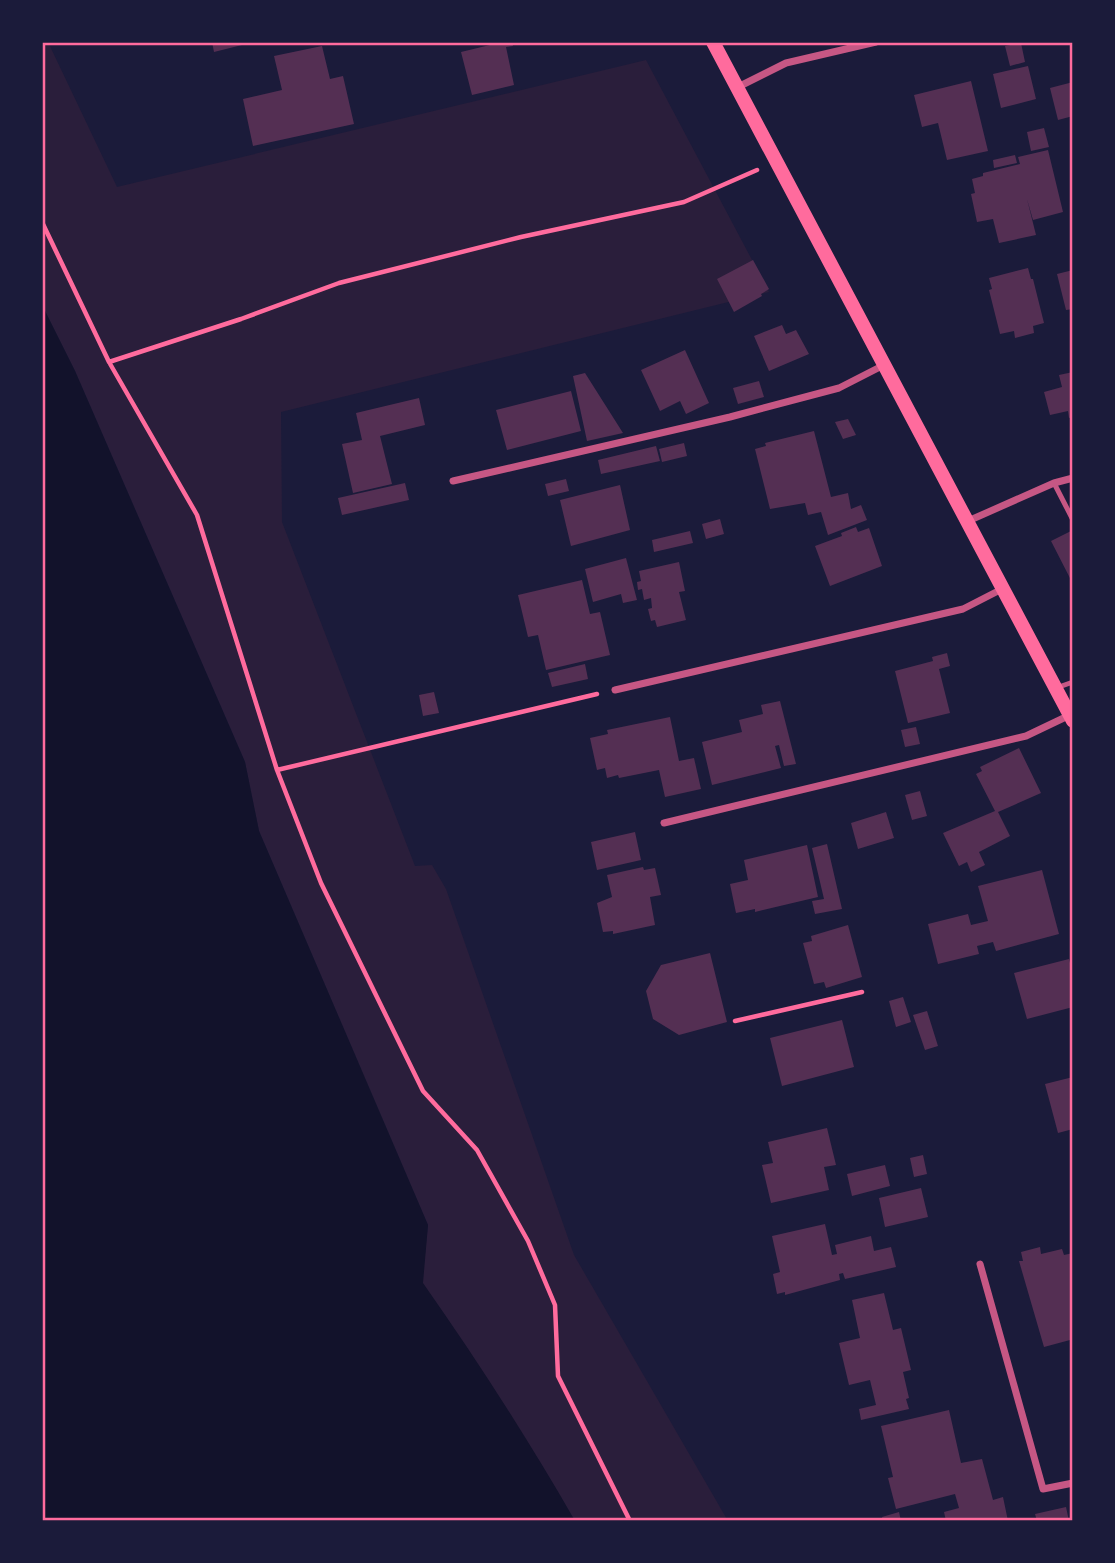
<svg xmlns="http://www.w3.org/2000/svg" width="1115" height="1563" font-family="'Archivo Narrow',sans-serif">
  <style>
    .green { fill: #2a1e3b }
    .water { fill: #12122b }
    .building { fill: #542f53 }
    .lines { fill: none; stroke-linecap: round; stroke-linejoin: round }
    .path { stroke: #ff6b9d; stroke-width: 4.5 }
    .service { stroke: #c65784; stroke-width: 5 }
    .minor { stroke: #c65784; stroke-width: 7 }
    .secondary { stroke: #ff6b9d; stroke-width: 14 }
    .neatline { fill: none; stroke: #ff6b9d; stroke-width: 2.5 }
  </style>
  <rect width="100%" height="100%" fill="#1b1b3a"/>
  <path class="green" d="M42 42H48L117 187 646 60 769 292 281 412 282 522 415 866 432 865 446 889 574 1255 728 1521H575C527 1439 477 1360 422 1283L428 1225 259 831 245 762 75 371 42 305Z"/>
  <path class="water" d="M42 305 75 371 245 762 259 831 428 1225 423 1283C477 1360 528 1439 575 1521H42Z"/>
  <path class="building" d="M212 42H250V43L214 52Z
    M490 42H512L513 46 506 47 514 85 472 95 461 52 490 45Z
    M1021 43 1025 62 1010 66 1005 46Z
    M322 46 330 79 343 76 354 124 253 146 243 99 282 90 274 56Z
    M1028 66 1036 99 1001 108 993 74Z
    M971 81 988 151 947 160 938 123 922 127 914 95Z
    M1073 82V116L1058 120 1050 88Z
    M1044 128 1049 147 1031 151 1027 132Z
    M1048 150 1063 212 1033 220 1027 199 1036 235 999 243 993 219 977 222 971 194 975 193 972 179 983 176V173L1020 164 1018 157Z
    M1015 155 1017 163 994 168 993 160Z
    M753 260 769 289 761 294 762 296 734 312 717 279Z
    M1028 268 1031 279H1033L1044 323 1033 326 1034 333 1015 338 1014 331 1000 334 989 290 992 289 989 278Z
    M1073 270V309L1066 310 1057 274Z
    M782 325 786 334 796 330 809 354 769 371 754 336Z
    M685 350 709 403 686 414 680 401 660 411 641 370Z
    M1073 372V417L1069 418 1068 411 1050 415 1044 392 1062 387 1059 375Z
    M585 373 623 433 587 441 573 376Z
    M759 381 764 397 738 404 733 388Z
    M571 391 581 431 507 450 496 410Z
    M419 398 425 425 380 436 392 484 353 493 342 444 362 440 356 413Z
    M848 419 856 435 843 439 835 422Z
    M814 431 831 497 848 493 851 509 861 505 867 520 828 535 821 512 808 515 805 503 770 509 755 449 766 446 765 443Z
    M684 443 687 456 662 462 659 449Z
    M656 446 660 461 601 474 598 460Z
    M566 479 569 491 548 496 545 484Z
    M405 483 409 500 342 515 338 498Z
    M620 485 630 530 571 546 560 500Z
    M720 519 724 534 706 539 702 524Z
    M856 527 858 532 869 528 882 566 830 586 815 546 842 536 841 533Z
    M1073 530V584L1051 541Z
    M690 531 693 543 654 552 652 540Z
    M626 558 637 600 623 603 621 594 593 602 585 569Z
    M679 562 685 591 679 592 686 620 657 627 655 620 651 621 648 609 652 608 651 598 644 600 642 589 638 590 637 582 641 581 639 571Z
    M582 580 590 614 600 612 610 655 546 670 538 635 528 637 518 595Z
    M947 653 950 666 939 669 950 713 908 723 895 671 933 661 932 657Z
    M585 664 588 679 552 687 548 673Z
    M434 692 439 713 423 716 419 695Z
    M780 701 796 764 784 766 779 745 775 746 781 768 712 785 702 742 742 732 739 720 763 714 761 705Z
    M670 717 679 761 694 758 701 789 665 797 659 770 619 778 618 775 607 778 605 768 597 770 590 738 608 734 607 730Z
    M916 727 920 744 905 747 901 730Z
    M1019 748 1041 793 998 812 1010 836 979 852 985 865 971 872 967 862 959 866 943 833 995 811 976 774 982 771 980 767Z
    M920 791 927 816 912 820 905 795Z
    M886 812 894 838 858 849 851 823Z
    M635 832 641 860 597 870 591 842Z
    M827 844 842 909 815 914 812 901 824 899 812 848Z
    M807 845 818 897 755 912V909L736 913 730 884 748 880 744 860Z
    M643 867 644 870 655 868 661 895 650 897 655 925 613 934V931L603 932 597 903 612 897 607 875Z
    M1042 870 1059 934 996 951 993 942 977 946 979 954 938 964 928 924 968 914 971 925 988 921 978 886Z
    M848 925 862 977 826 988 824 982 814 984 803 943 812 941 811 936Z
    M710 953 727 1022 679 1035 653 1019 646 991 661 965Z
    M1069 959 1073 975V1007L1027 1019 1014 973Z
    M903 997 911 1022 896 1027 889 1001Z
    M927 1011 938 1046 925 1050 913 1015Z
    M842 1020 854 1067 782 1086 770 1038Z
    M1073 1077V1129L1058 1133 1045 1084Z
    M827 1128 836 1165 824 1167 829 1190 771 1203 762 1165 773 1163 768 1142Z
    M923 1155 927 1174 914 1177 910 1158Z
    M885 1165 890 1186 852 1196 847 1174Z
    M921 1188 928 1217 885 1227 879 1198Z
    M825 1224 832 1255 837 1254 835 1245 871 1236 874 1251 891 1247 896 1267 845 1279 843 1273 839 1274 840 1280 785 1295V1292L777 1294 773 1274 780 1272 772 1236Z
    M1040 1247 1041 1254 1062 1249 1064 1255 1073 1253V1347L1070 1340 1044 1347 1019 1261H1023L1021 1252Z
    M884 1293 893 1330 901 1328 911 1370 903 1372 909 1398 906 1399 909 1409 861 1420 859 1409 876 1405 870 1380 849 1385 839 1343 860 1338 852 1300Z
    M949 1410 961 1463 982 1459 993 1500 1003 1497 1008 1521H946L944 1512 959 1508 955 1494 896 1509 888 1478 893 1477 881 1426Z
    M1066 1507 1069 1521H1037L1035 1514Z
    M899 1512 901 1521H883L882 1517Z"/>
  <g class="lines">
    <path class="path" d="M42 222 109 362 197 515 277 770 321 883 423 1091 477 1150 528 1241 555 1305 558 1376 630 1521
      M109 362 241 319 339 283 521 237 684 202 757 170
      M277 770 597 694
      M735 1021 862 992"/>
    <path class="service" d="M1054 483 1073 520
      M1056 688 1073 682"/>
    <path class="minor" d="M738 87 786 63 876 42
      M453 481 730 417 839 388 884 365
      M968 521 1054 483 1073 478
      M615 690 963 609 1002 589
      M664 823 1026 736 1070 715
      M980 1264 1043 1489 1073 1483"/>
    <path class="secondary" d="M713 42 1073 721"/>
  </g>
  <rect width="1115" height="1563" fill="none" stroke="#1b1b3a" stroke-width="88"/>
  <rect x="44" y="44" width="1027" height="1475" class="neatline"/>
</svg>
